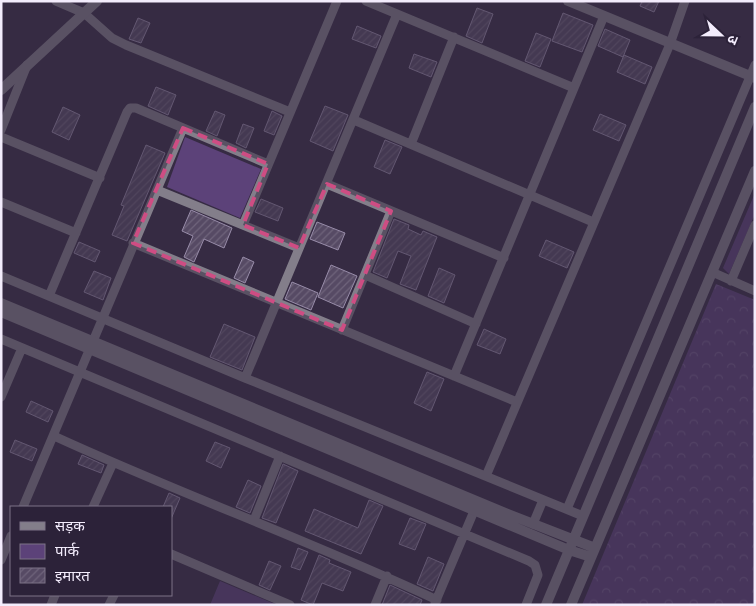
<svg xmlns="http://www.w3.org/2000/svg" width="756" height="606" font-family="Manrope,'Noto Sans Devanagari',sans-serif">
  <style>
    .forest { fill: url(#forest-crowns) }
    .green { fill: #5c4279 }
    .building { fill: url(#building-hatch); stroke: #988ca9 }
    .lines { fill: none; stroke-linecap: round; stroke-linejoin: round }
    .minor { stroke: #837e8a; stroke-width: 9 }
    .tertiary { stroke: #837e8a; stroke-width: 10 }
    .marked { fill: none; stroke: #ce4d83; stroke-width: 4; stroke-dasharray: 10 6; stroke-linejoin: round }
  </style>
  <defs>
    <pattern id="forest-crowns" width="20" height="18" patternUnits="userSpaceOnUse" patternTransform="scale(1.25)"><rect width="20" height="18" fill="#5c4279"/><path d="M2 6a3 3 0 1 1 6 0M12 15a3 3 0 1 1 6 0" fill="none" stroke="#745d8d"/></pattern>
    <pattern id="building-hatch" width="6" height="6" patternUnits="userSpaceOnUse" patternTransform="scale(1.25)"><rect width="6" height="6" fill="#564a64"/><path d="M-1 1l2-2M0 6l6-6M5 7l2-2" fill="none" stroke="#6f647b"/></pattern>
  </defs>
  <rect width="100%" height="100%" fill="#362b43"/>
  <path class="forest" d="M716 284 755 300V605H582Z"/>
  <path class="green" d="M185 137 261 169 240 218 167 187Z
    M755 193V214L729 274 723 268Z
    M220 581 277 605H210Z"/>
  <path class="building" d="M642 1H659L654 12 640 6Z
    M477 8 493 14 482 43 466 36Z
    M563 13 593 25 582 52 552 41Z
    M138 18 150 23 141 43 129 39Z
    M357 26 381 36 376 48 352 39Z
    M605 29 630 40 623 57 598 46Z
    M536 33 551 39 540 67 525 61Z
    M414 54 437 62 431 77 409 68Z
    M624 55 652 67 645 84 617 72Z
    M156 87 176 95 168 115 148 106Z
    M325 106 348 115 333 151 310 141Z
    M63 107 80 115 69 140 52 132Z
    M215 111 225 115 217 136 206 131Z
    M272 111 282 116 274 135 264 131Z
    M600 114 626 125 619 141 593 130Z
    M243 124 254 128 246 148 236 143Z
    M385 140 402 147 390 174 374 167Z
    M146 145 165 153 127 241 112 235 124 206 121 205Z
    M261 199 283 208 278 221 255 212Z
    M191 210 232 228 224 248 204 239 194 262 184 257 193 236 182 231Z
    M394 219 409 225 408 229 421 235 423 231 437 237 416 290 400 284 411 256 398 251 387 278 373 272Z
    M317 222 345 233 338 250 310 239Z
    M546 240 574 252 567 268 539 256Z
    M79 242 100 251 95 262 74 253Z
    M243 257 254 262 245 283 234 278Z
    M331 265 357 276 343 308 318 297Z
    M439 268 455 275 444 303 428 296Z
    M94 271 111 278 103 300 84 292Z
    M292 282 318 293 311 310 285 299Z
    M224 324 255 337 242 370 210 357Z
    M484 329 506 339 500 354 477 345Z
    M427 372 444 379 431 411 414 403Z
    M31 401 53 411 48 422 26 412Z
    M15 440 37 449 32 461 10 452Z
    M215 442 230 448 221 468 206 461Z
    M82 455 104 465 101 473 78 464Z
    M283 464 298 471 276 523 262 518Z
    M248 480 261 486 250 513 236 507Z
    M169 493 180 498 171 519V507H163Z
    M369 500 383 506 361 554 305 531 314 509 358 528Z
    M410 518 426 524 415 550 399 544Z
    M298 548 308 552 300 570 291 567Z
    M319 555 330 560 329 563 351 572 343 591 322 583 313 605 301 600Z
    M428 557 444 564 433 591 417 584Z
    M269 561 281 566 270 590 259 585Z
    M390 585 422 600 420 605H382Z"/>
  <g class="lines">
    <path class="minor" d="M56 1 84 13 112 38 126 45 290 112
      M366 1 574 88
      M354 120 593 222
      M1 130 27 65
      M1 137 100 178
      M411 144 454 37
      M327 184 504 258
      M157 190 299 248
      M1 202 76 233
      M243 225 337 1
      M133 243 517 402
      M712 272 755 291
      M365 275 476 324
      M1 276 245 378 583 516
      M731 281 755 225
      M49 296 127 112 130 108H136L268 164
      M342 330 391 211
      M1 339 529 561 535 565 538 575 526 605
      M454 376 604 16
      M245 378 397 14
      M1 397 22 348
      M54 436C180 494 311 541 437 600
      M486 476 670 44 685 1
      M23 507 183 128
      M93 507 113 463
      M567 509 755 65
      M254 520 280 456
      M533 524 543 500
      M171 554 290 605
      M1 560 11 536
      M435 603 477 504
      M51 605 55 595
      M109 605 114 595
      M375 605 387 576"/>
    <path class="tertiary" d="M568 1 755 78
      M1 90 97 1
      M1 303 508 514 595 548
      M1 312 569 550 591 557
      M546 605 755 107
      M571 605 755 171"/>
  </g>
  <path d="M0 0H756V606H0ZM183 128 268 164 243 225 299 248 327 184 391 211 342 330 133 243Z" fill="#362b43" fill-opacity=".55" fill-rule="evenodd"/>
  <path class="marked" d="M183 128 268 164 243 225 299 248 327 184 391 211 342 330 133 243Z"/>
  <rect width="756" height="606" fill="none" stroke="#f3ecfc" stroke-width="5"/>
  <rect x="10" y="506" width="162" height="90" fill="#2c2239" stroke="#7c7387"/>
  <rect x="20" y="522" width="25" height="8" fill="#837e8a" stroke="#7c7387"/>
  <text x="55" y="531" font-size="15" fill="#f3ecfc">सड़क</text>
  <rect x="20" y="544" width="25" height="15" fill="#5c4279" stroke="#7c7387"/>
  <text x="55" y="556" font-size="15" fill="#f3ecfc">पार्क</text>
  <rect x="20" y="568" width="25" height="15" fill="url(#building-hatch)" stroke="#7c7387"/>
  <text x="55" y="581" font-size="15" fill="#f3ecfc">इमारत</text>
  <g transform="translate(721 35) rotate(112)" stroke="#2c2239" stroke-width="4" paint-order="stroke">
  <path d="M0-4L9 19L0 12L-9 19Z" fill="#f3ecfc"/>
  <text y="-8" font-size="14" font-weight="bold" text-anchor="middle" fill="#f3ecfc">उ</text>
  </g>
</svg>
